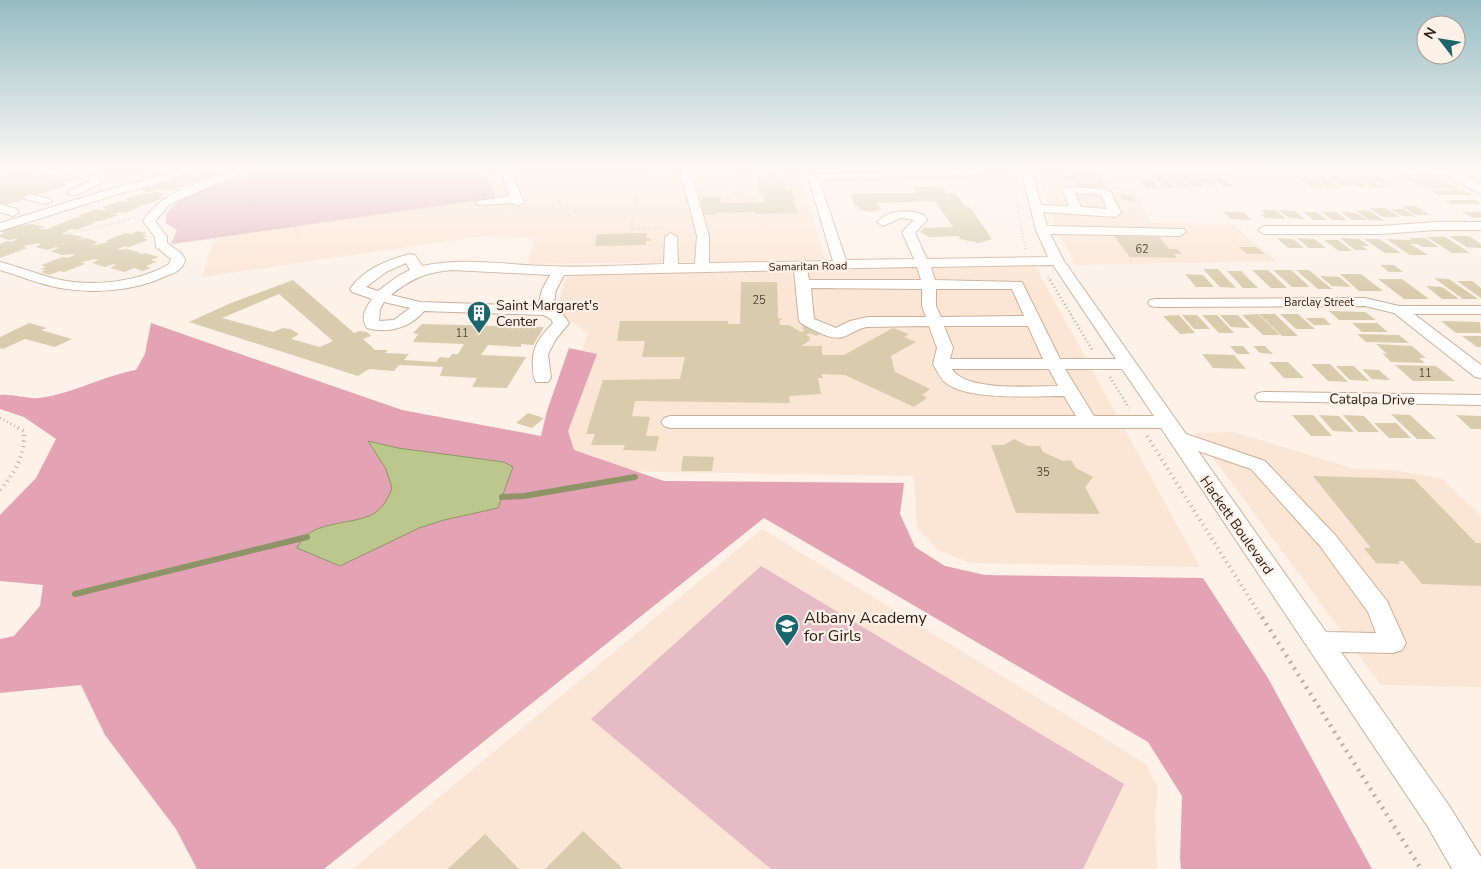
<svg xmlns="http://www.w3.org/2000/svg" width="1481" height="869" font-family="'Nunito Sans',sans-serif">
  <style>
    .built { fill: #fbe5d4 }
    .green { fill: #e5bbc6 }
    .forest { fill: #e4a3b5 }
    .water { fill: #bbc78c; stroke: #8f9468 }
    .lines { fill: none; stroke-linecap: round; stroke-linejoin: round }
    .stream { stroke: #8f9468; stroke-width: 6 }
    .building { fill: #d9ccad; fill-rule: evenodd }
    .minor-casing { stroke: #ccb09a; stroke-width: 2 }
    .major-casing { stroke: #ccb09a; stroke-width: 2 }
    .path-far3 { stroke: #b9ada5; stroke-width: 2; stroke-dasharray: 0.5 2.5; stroke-linecap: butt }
    .path-far2 { stroke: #b9ada5; stroke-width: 2.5; stroke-dasharray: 1 3; stroke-linecap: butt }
    .path-far1 { stroke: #b9ada5; stroke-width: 4; stroke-dasharray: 1 4.5; stroke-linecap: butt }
    .path { stroke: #b9ada5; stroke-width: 4.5; stroke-dasharray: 2 5.5; stroke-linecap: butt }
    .minor { fill: #fff; fill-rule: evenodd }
    .major { fill: #fff; fill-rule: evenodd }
    .labels { text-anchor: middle; stroke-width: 4.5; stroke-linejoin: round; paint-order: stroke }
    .number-label { font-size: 11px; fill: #54493b }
    .far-street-label { font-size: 11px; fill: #281d15; stroke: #fdf1e8 }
    .poi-label { font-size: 14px; fill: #281d15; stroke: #fdf1e8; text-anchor: start }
    .street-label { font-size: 14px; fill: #281d15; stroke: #fdf1e8 }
    .near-poi-label { font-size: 16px; fill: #281d15; stroke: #fdf1e8; text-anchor: start }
  </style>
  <rect width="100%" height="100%" fill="#fdf1e8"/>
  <path class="built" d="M98 170H182L148 182 117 178 96 171Z
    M248 170H1008L1010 179 823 183 820 174 800 175 825 260 528 264 535 238 483 236 202 277 214 239 171 244 177 230 166 223 167 212 179 202 198 192 249 175Z
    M1036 170H1103L1111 186 1132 188 1151 223 1233 224 1276 261 1075 265 1054 222Z
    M1035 266 1200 567 970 563 938 550 917 527 914 476 542 470 588 333 564 316 559 301 566 278 576 273Z
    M1234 432 1354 469 1393 470 1442 479 1481 516V687L1381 685 1195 433Z
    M762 529 1146 764 1158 789 1155 813 1157 869H353Z"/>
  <path class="green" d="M256 170H485L496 198 171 244 177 230 166 223C166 220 166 214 168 212 181 192 227 182 248 175V172Z
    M761 566 1124 784 1083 869H771L591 719Z"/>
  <path class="forest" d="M151 323 402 410 541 436 547 411 569 348 597 354 568 431 574 450 664 481 904 483 900 514 915 547 945 566 985 575 1203 578 1268 678 1372 869H1181L1180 858 1182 796 1148 742 764 518 324 869H197L176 829 105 735 81 685 0 693V639L14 636 40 606 43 585 0 581V515L36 478 56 439 24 417 0 409V395C13 394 27 399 39 398 72 394 103 376 136 370L145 354Z"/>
  <path class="water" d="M368 441 398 448 504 462 513 467 498 508 444 520 419 528 340 566 297 548C309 520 347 526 371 515 382 510 388 499 392 488L386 469Z"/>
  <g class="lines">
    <path class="stream" d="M502 497 524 496 635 477
      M75 594 307 537"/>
  </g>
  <path class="building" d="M11 170H29L71 180 61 183 67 185 0 207V172Z
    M148 170H161L168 172 156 176 142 173Z
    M197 170 232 171 168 191 160 189 149 192 139 189 154 187 149 185Z
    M702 170H781L786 190H792L797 213 755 214V212L715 213V215H702V197H721V203L764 202 763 193H759L756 173 702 174Z
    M1071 170H1099L1106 188 1084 186 1086 192 1078 191 1076 183 1065 180 1063 174 1072 172Z
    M1464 170H1481V178L1472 174Z
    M1152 176 1163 177 1175 188H1164Z
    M1167 177H1178L1190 188H1179Z
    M1181 177H1194L1205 187 1191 186Z
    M1212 177 1224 178 1234 186H1223Z
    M1312 177H1325L1340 188 1327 187Z
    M1327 177H1338L1353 186H1341Z
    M1341 177H1353L1368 187 1355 186Z
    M1356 177H1368L1385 188 1371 187Z
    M1404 177 1438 178 1457 188H1426Z
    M1140 178H1150L1161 189H1147L1139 181H1143Z
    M1198 178H1210L1218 186 1206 185Z
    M1299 178 1312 179 1325 187H1312Z
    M1371 178H1383L1394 185 1382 184Z
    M941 186 946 193H955L966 207H970L992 239 979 243 960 239 959 236 929 237 920 232 924 228 953 227 935 201 877 203 881 210 871 212 860 210 859 206 855 207 851 194 917 193 913 187Z
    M1430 190H1464L1473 195H1439Z
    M155 192 166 194 159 197 163 198 145 205H138L142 206 125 213 119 212 114 214 119 215 101 221 90 222 95 223 76 230 71 229 60 235 70 234 84 237 75 240 86 238 98 242 93 244 96 245 109 242 105 241 125 233 131 234 138 231 147 233 142 235 147 236 143 238 148 240 129 247 124 246 117 250 127 249 141 253 135 255 145 253 159 257 151 260 157 262 146 266 151 268 142 271 135 268 124 272 110 268 116 265 113 264 105 267 92 263 99 260 95 259 81 262 85 264 64 272 60 271 49 275 41 272 46 270 40 269 46 267 41 265 63 257 67 258 73 256 74 254 62 255 50 251 59 248 56 247 47 250 35 247 41 244 38 243 23 246 27 248 0 258V244L7 241 11 242 19 238 9 240 0 237V235L4 233 0 231 15 224 19 226 32 224 45 227 38 229H48L74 218 82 217 78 216 97 209 100 211 107 209 102 207 121 201 126 202 129 200 125 199 143 193 147 194Z
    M1119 194 1132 195 1136 201 1123 200Z
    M1445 200H1476L1481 204H1452Z
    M1402 206H1415L1430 215H1416Z
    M1369 208H1385L1400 217H1383Z
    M1390 209H1404L1416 217 1402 216Z
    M1261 210H1275L1286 219 1266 218 1260 214H1266Z
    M1278 210 1295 211 1305 219 1289 218Z
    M1355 210 1370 211 1385 221 1369 220Z
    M1223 212H1243L1251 220 1231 219Z
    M1303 212H1316L1327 220H1313Z
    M1322 212H1336L1347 220H1332Z
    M1341 212 1356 213 1368 220H1352Z
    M1462 212H1481V218H1473Z
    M647 233 646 238H651V241H646V245L595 246 597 234Z
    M1114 236 1159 237 1169 249H1177L1182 254H1174L1177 258 1130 257Z
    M1449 236H1469L1481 244V248L1467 247Z
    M1427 237H1445L1470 253H1452Z
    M1277 238 1293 239 1304 248H1288Z
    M1297 238 1314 239 1326 248H1309Z
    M1340 238 1359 239 1370 246H1362L1368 250H1355Z
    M1410 238H1425L1439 247H1422L1418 244H1410L1428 255H1410L1386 239 1411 240Z
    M1364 239H1379L1401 253H1385Z
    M1324 240H1338L1352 251H1339Z
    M1239 247H1256L1265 254H1247Z
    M1380 265H1394L1403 272H1389Z
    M1203 269H1218L1236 288 1220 287Z
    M1252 270H1268L1287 288H1271Z
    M1273 270H1291L1310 287H1292Z
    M1296 270H1309L1332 289H1318Z
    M1227 271H1241L1258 288H1243Z
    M1185 274 1203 275 1214 287H1196Z
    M1340 274H1361L1383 291H1359Z
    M1320 276 1339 277 1351 287 1332 286Z
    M1434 278 1449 279 1478 299H1463Z
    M1378 279H1402L1429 299H1404Z
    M293 280 354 333 359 331 367 332 371 336 363 339 375 350H388L385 353 409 354 404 360 436 362 440 357 449 358 452 354H458L464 344 413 342 418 334 413 333 422 324 544 327 533 345 521 344V347L488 345 481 355 526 357 507 388 472 387 477 378 440 376 443 367 399 365 394 371 369 369 358 376 189 322 231 303ZM279 294 333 341 320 347 291 339 299 334 291 329 283 328 273 332 222 318Z
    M1457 281H1472L1481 288V298Z
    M741 282H777L778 318 783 319 779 321 780 325H789L801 332 805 330 801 328 816 320 831 327 816 336 810 333 806 335 810 337 809 341 801 346H822V355H844L893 328 909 334 904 337 916 342 891 356 895 372 930 389 922 395 927 398 914 407 845 375 821 374 823 378H818L821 394 789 396 790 403 635 401 632 416 650 417 646 436H659L656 451 623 450 625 445H591L595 434H586L603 380 680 379 685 357H642L645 341H617L620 321H728V324H740Z
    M1426 286 1442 287 1459 299H1442Z
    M1329 311 1365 312 1376 320H1339Z
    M1258 314 1280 335H1263L1242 315Z
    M1259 314H1275L1298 336H1282Z
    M1280 314H1298L1315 329H1296Z
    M1179 315 1195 333 1180 334 1163 316Z
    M1182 315H1197L1210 329H1194Z
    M1202 315H1217L1234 333H1219Z
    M1220 315H1238L1250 328 1231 327Z
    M1306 318H1324L1331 325H1314Z
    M1441 321 1480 322 1481 333H1456Z
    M29 323 47 328 41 330 72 339 55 347 25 339 3 349 0 348V337Z
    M1352 323H1377L1388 332H1362Z
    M1357 334 1399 335 1409 343 1366 342Z
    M1462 336H1481V347H1477Z
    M1376 344 1412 346 1426 358H1419L1425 363 1391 362 1382 353 1387 354Z
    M1230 346H1243L1250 354H1237Z
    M1253 346H1265L1273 354 1260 353Z
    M1202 354 1234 355 1246 369 1213 368Z
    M1269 362H1288L1304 378H1284Z
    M1311 364H1330L1348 382 1328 381Z
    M1395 365 1436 366 1455 381H1413Z
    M1336 366H1354L1369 381 1350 380Z
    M1362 369 1379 370 1390 380 1372 379Z
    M528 413 544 418 532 428 516 423Z
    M1391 414 1410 415 1436 439H1417Z
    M1292 415H1313L1332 436H1311Z
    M1319 415 1339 416 1354 432 1333 431Z
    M1343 415 1364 416 1379 432H1358Z
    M1456 415 1481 416V429H1471Z
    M1374 423H1396L1411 438H1389Z
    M1014 439 1028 446H1040L1043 452 1063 461 1071 460 1076 468 1093 477 1085 487 1100 514 1016 513 991 445H1004Z
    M683 456 714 457 712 471H681Z
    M1313 476 1414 479 1476 543H1481V586L1422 584 1403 561H1398L1400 564 1376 563 1364 548H1371Z
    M583 831 623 869H545Z
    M485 834 519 869H448Z"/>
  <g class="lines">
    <defs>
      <path id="minor" d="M57 170H75L99 177 102 183 77 195H69L67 193 69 191 90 181Z
        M178 170H195L154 185 121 193 0 231V223L114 188 147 180Z
        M233 170H249L181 199 168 206 155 221 167 237V243L180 252 185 259C184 269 175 273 166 276 135 291 93 294 60 288 39 284 20 276 0 270V262C19 267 37 274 56 279 92 287 137 283 169 264L171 259 156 247 155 237 143 221C162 191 200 182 233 170Z
        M500 170H510L524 202 518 206 513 203 478 205 476 203 478 201 510 196Z
        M680 170H690L709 236V263L833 261 808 177 813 174 983 170 976 175 819 180 846 260 914 259 902 232 914 220 901 218 883 226 877 222C889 209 909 209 924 215L927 220 915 233 927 259 1048 257 1036 230 1021 170H1031L1041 205 1069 206 1062 189 1064 187 1105 189 1111 192 1121 213 1115 217 1043 212 1047 226 1184 229 1186 232 1180 236 1050 234 1064 261 1186 434 1265 461 1336 536 1387 601 1406 643 1402 650 1393 653 1341 652 1450 807 1481 857V869H1452L1428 827 1161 428H670L664 426 661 422 664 418 670 416H1076L1064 396C1035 396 968 401 946 383 940 379 937 370 933 364L937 348 929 326 868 327C858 328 852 334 843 337 830 341 813 329 802 324L799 321 794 270 564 275 556 290 553 309 562 313 569 323 556 339 548 354 551 378 548 382H536C533 377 533 372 533 366 531 347 541 336 553 323L551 319 543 315 424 311C410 328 388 334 367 328 360 317 365 309 372 299L352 292 350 289C364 269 387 260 410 254L415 255 422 266C464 257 506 265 549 266 587 268 626 265 664 264L665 237 671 233 677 237 678 264H695L697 236ZM1075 193 1101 195 1107 209 1081 207ZM406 263 410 270 398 276 378 291 366 287 386 272ZM1053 265 1116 359H1060L1022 282 935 280 931 267ZM917 267 921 280H809L807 269ZM452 270 550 275 542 290 538 306 420 302 391 295C410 279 427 272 452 270ZM811 288 922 289V306L926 317H868L850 321 836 328 814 319ZM936 289H1012L1024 316 941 317 936 306ZM384 302 410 308 394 320 379 321 380 309ZM944 326H1028L1043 359H950L953 348ZM952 369H1049L1058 386C1033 386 966 392 952 369ZM1065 369H1122L1154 416H1094ZM1198 451 1251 469 1320 546 1368 612 1376 633 1326 632Z
        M1450 170V174L1446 175 1140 174 1135 171Z
        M29 194 50 199 52 201 46 204 25 199 23 197Z
        M0 204 17 209 19 212 13 216 0 212Z
        M1436 222H1481V230H1436L1380 234H1264L1258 230 1264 226H1380Z
        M1365 298 1399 306H1481V314H1414L1481 365V378L1475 377 1394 313 1365 306 1155 307 1150 306 1148 303 1150 300 1155 299Z
        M1264 392 1481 395V405L1258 401 1255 397 1258 393Z"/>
      <path id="major" d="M1436 170H1454L1481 184V194Z"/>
    </defs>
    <use href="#minor" class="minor-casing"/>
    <use href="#major" class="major-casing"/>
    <path class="path-far3" d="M320 170V172
      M654 174 674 173
      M700 176H732L733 194 758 200
      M1017 195 1019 217 1026 251
      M637 199 631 229 662 228
      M558 201 572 220
      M61 234 94 229 136 217
      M179 241 293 226 298 233
      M1048 277 1051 282"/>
    <path class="path-far2" d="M1050 280 1093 351
      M1110 377 1129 408
      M0 418 17 427"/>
    <path class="path-far1" d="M1147 436 1262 618
      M0 490C16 471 25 456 24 431L14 426"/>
    <path class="path" d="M1262 617 1421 869"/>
    <use href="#minor" class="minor"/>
    <use href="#major" class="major"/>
  </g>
  <linearGradient id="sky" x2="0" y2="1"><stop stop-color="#96bcc3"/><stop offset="0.58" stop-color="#fef9f5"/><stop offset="1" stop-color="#fef9f5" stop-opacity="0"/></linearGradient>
  <rect width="1481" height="292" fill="url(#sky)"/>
  <defs>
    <symbol id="building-pin" viewBox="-11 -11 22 30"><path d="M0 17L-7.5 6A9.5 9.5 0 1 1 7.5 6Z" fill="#19666d" stroke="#fdf1e8"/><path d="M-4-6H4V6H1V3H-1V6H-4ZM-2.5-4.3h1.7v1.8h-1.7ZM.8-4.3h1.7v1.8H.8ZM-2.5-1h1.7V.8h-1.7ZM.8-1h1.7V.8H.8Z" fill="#fff"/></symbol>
    <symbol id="school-pin" viewBox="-11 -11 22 30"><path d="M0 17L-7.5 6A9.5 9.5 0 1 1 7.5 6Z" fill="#19666d" stroke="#fdf1e8"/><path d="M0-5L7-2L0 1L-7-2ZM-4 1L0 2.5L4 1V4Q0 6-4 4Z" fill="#fff"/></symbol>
  </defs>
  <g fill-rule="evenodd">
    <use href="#building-pin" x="465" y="299" width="28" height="38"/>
    <use href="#school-pin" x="773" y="612" width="28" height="38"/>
  </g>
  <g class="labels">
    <g class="number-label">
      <text x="1142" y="253">62</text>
      <text x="759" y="304">25</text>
      <text x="462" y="337">11</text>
      <text x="1425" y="377">11</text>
      <text x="1043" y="476">35</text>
    </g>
    <g class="far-street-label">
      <text transform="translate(808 266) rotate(-1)" y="4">Samaritan Road</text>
      <text x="1319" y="306">Barclay Street</text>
    </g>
    <g class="poi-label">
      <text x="496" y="310">Saint Margaret's<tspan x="496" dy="16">Center</tspan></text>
    </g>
    <g class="street-label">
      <text transform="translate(1372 399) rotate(1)" y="5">Catalpa Drive</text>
      <text transform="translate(1237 525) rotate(55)" y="5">Hackett Boulevard</text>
    </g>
    <g class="near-poi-label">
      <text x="804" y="623">Albany Academy<tspan x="804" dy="18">for Girls</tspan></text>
    </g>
  </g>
  <g transform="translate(1441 40) rotate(301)"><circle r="24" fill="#fdf1e8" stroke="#a89c94"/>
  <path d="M0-4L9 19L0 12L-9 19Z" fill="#19666d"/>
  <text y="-8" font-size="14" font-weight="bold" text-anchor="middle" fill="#281d15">N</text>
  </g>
</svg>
